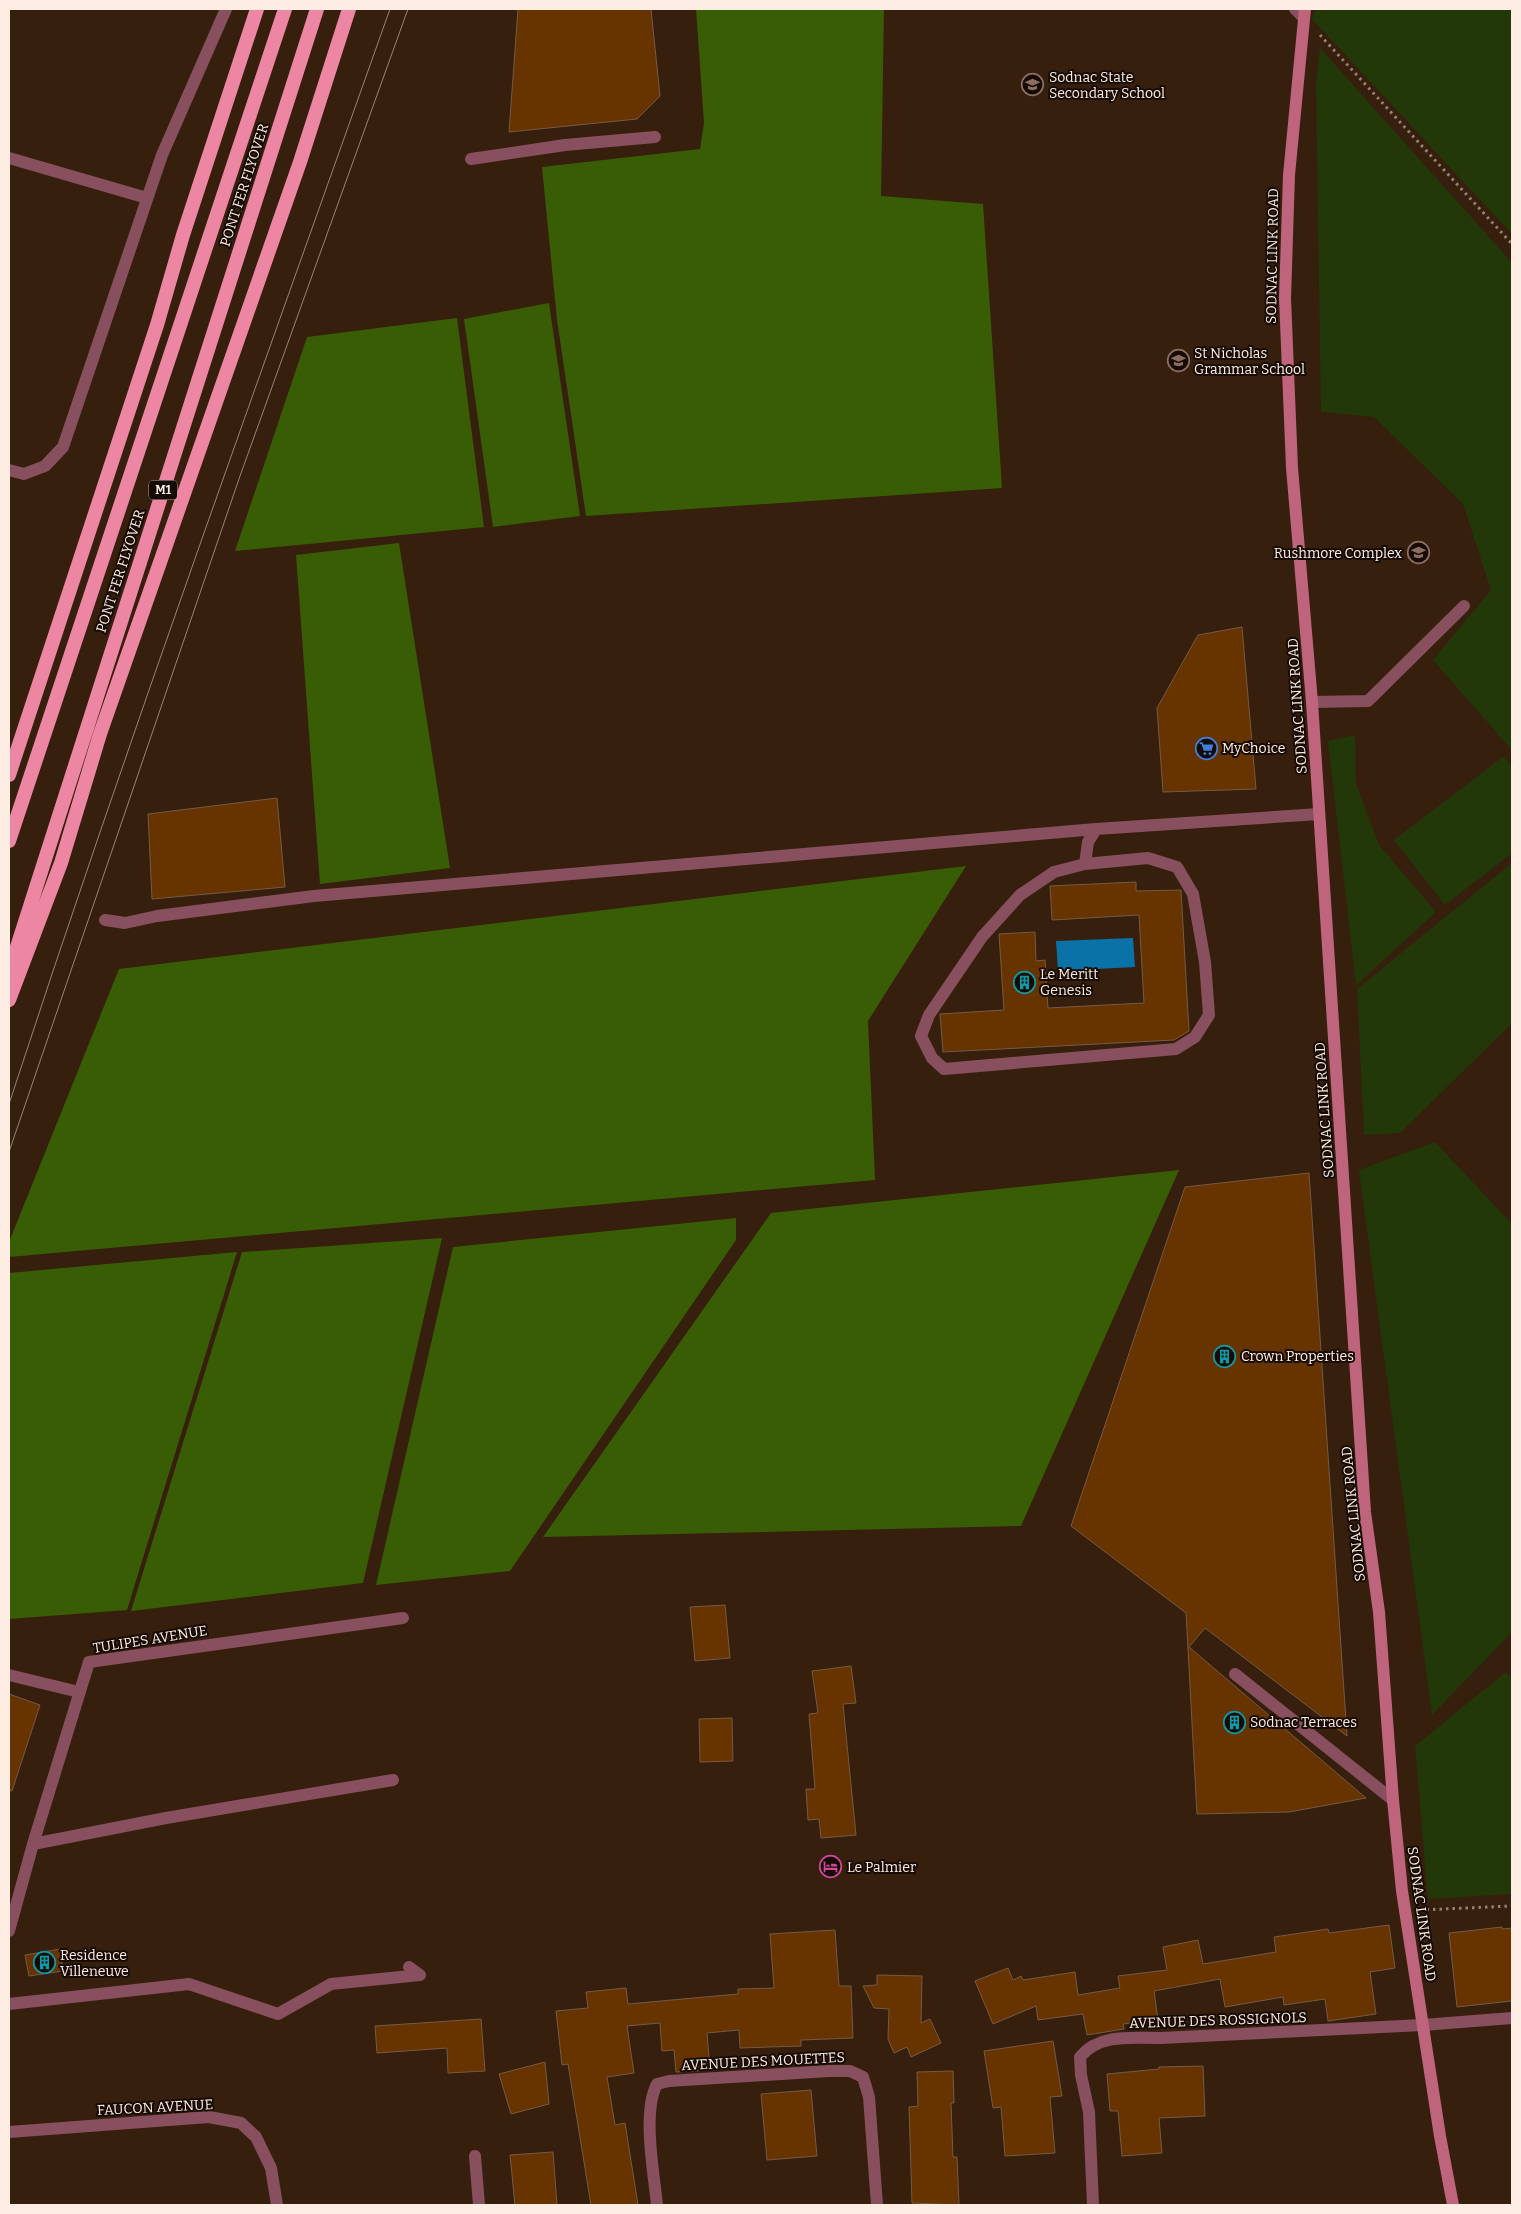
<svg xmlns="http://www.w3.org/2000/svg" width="1521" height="2214" font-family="Bitter,serif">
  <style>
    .green { fill: #223808 }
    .forest { fill: #385d05 }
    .water { fill: #0a72a6 }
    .building { fill: #673400; stroke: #765a46 }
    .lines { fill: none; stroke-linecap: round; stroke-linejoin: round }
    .path { stroke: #968273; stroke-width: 3; stroke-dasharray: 2.5 4; stroke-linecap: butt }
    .service { stroke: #884f5e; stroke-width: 12 }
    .minor { stroke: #884f5e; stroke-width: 12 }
    .secondary { stroke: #bf647d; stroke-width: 12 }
    .trunk { stroke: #ed86a2; stroke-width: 14 }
    .tram { stroke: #998476; stroke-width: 1 }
    .labels { text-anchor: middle; stroke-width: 4; stroke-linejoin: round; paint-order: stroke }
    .shield { fill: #170c05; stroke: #b9aaa0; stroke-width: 1 }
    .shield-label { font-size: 12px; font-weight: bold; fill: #feede2 }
    .poi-label { font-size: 14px; fill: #feede2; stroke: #170c05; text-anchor: start }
    .street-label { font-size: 14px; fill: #feede2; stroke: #170c05 }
  </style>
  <rect width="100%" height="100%" fill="#371f0d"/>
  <path class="green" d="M1316 9H1512V234L1312 19Z
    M1320 48 1512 263V750L1433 660 1491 590 1463 504 1374 417 1321 412 1316 85Z
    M1355 735 1356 784 1379 845 1436 912 1356 985 1328 741Z
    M1504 756 1512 767V853L1445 905 1394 840Z
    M1512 863V1023L1400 1133 1364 1135 1357 989Z
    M1435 1142 1512 1224V1632L1432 1715 1359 1170Z
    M1506 1672 1512 1679V1894L1428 1899 1415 1746Z"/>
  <path class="forest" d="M696 9H884L881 196 983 204 1002 488 586 516 557 320 542 167 700 149 704 123Z
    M549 303 580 516 493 527 464 319Z
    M457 318 484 527 235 551 307 337Z
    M399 543 450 868 320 884 296 555Z
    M966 866 868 1021 875 1180 9 1257V1242L119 969Z
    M1179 1170 1021 1526 543 1537 771 1213Z
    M736 1218V1240L510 1571 376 1585 453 1247Z
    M442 1238 363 1583 131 1611 242 1252Z
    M237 1252 127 1610 9 1619V1273Z"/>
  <path class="water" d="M1133 938 1135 967 1058 971 1056 941Z"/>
  <path class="building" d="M518 9H651L660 96 637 119 509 132Z
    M1242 627 1256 789 1163 792 1157 708 1198 635Z
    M277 798 285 887 152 899 148 814Z
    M1136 882V891L1181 890 1189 1031 1174 1040 943 1052 940 1014 1004 1010 999 934 1035 932 1036 961 1045 960 1048 1008 1144 1003 1139 915 1052 920 1050 886Z
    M1309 1173 1347 1736 1205 1628 1189 1647 1366 1798 1289 1812 1197 1814 1186 1613 1071 1526 1185 1187Z
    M725 1605 730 1658 695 1661 690 1607Z
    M851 1666 856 1703 843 1704 856 1835 821 1838 819 1819 808 1820 806 1789H815L809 1714 818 1713 812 1671Z
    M9 1694 40 1705 12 1791 9 1790Z
    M732 1718 733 1761 700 1762 699 1719Z
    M1389 1925 1395 1968 1370 1972 1376 2014 1328 2021 1325 1999 1284 2005 1283 1997 1225 2007 1220 1979 1154 1991 1158 2020 1123 2024 1124 2029 1087 2035 1083 2014 1038 2020 1036 2006 993 2024 975 1981 1008 1968 1013 1980 1021 1976 1023 1980 1075 1972 1078 1995 1120 1988 1118 1976 1167 1970 1163 1947 1198 1940 1203 1964 1276 1952 1274 1937 1328 1929 1329 1933Z
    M1502 1927V1929L1512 1928V2001L1457 2007 1449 1933Z
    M835 1930 839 1986H851L853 2038 801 2040V2046L740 2048 739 2030 707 2033 710 2070 676 2072 674 2050 662 2051 660 2023 627 2026 634 2073 607 2077 615 2125 625 2123 638 2205H591L568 2064 562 2065 556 2011 588 2008 586 1992 626 1988 628 2004 738 1994V1989L774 1988 770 1934Z
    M60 1949 63 1971 29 1976 25 1955Z
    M877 1975 922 1976 921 2023 930 2019 941 2043 911 2057 907 2047 894 2053 888 2039 889 2009 874 2008 863 1986 877 1985Z
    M481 2019 485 2071 448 2073 447 2048 377 2053 375 2026Z
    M1053 2041 1062 2096 1050 2097 1055 2153 1005 2156 1001 2107 993 2108 984 2051Z
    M545 2062 549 2104 511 2114 499 2074Z
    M1203 2066 1205 2116 1159 2118 1162 2153 1122 2156 1118 2111H1110L1107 2074 1159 2069V2067Z
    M953 2071 954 2103H951L953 2157H957L959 2205 912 2203 909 2107 918 2106 917 2072Z
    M811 2090 817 2156 767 2160 761 2094Z
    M553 2152 557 2205H515L510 2155Z"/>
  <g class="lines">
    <path class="path" d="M1320 35 1512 244
      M1420 1910 1512 1906"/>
    <path class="service" d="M9 158 147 198
      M471 159 565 145 655 137
      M9 470 24 474 45 466 63 447 162 155 226 9
      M1148 858 1177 867 1193 894 1205 962 1209 1015 1195 1037 1176 1049 944 1069 932 1058 921 1036 929 1015 982 937 1020 895 1054 872 1085 864Z
      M1085 864 1088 842 1096 829 1319 814
      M105 920 125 923 157 916 314 896 1096 829
      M9 1675 79 1692"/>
    <path class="minor" d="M1295 9 1303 17
      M1312 702 1368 701 1464 606
      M1235 1674 1393 1800
      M33 1844 166 1818 393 1780
      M9 1931 33 1844 89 1662 403 1618
      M9 2004 189 1984 278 2014 331 1984 420 1975 409 1967
      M9 2132 209 2117 241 2123 256 2137 271 2168 277 2205
      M475 2156 479 2205
      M657 2205C654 2174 642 2112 657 2084L669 2081 829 2071H850L863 2077 869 2097 877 2205
      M1093 2205 1089 2112 1081 2075 1080 2057C1100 2033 1133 2038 1161 2038L1423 2025 1512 2018"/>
    <path class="secondary" d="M1305 9 1289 175 1285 298 1292 468 1312 702 1365 1512 1379 1612 1393 1800 1402 1891 1440 2136 1453 2205"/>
    <path class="trunk" d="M9 775 157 325 183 235 257 9
      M9 841 285 9
      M9 972 317 9
      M9 1000 61 863 100 734 300 162 349 9"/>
    <path class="tram" d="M9 1104C129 737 261 373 390 9
      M9 1152 240 476 408 9"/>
  </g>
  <defs>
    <symbol id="school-ring" viewBox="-11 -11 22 22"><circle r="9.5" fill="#170c05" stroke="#8d6e63" stroke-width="1.5"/><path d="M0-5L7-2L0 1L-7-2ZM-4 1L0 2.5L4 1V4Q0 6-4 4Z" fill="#8d6e63"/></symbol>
    <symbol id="university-ring" viewBox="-11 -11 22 22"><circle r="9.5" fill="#170c05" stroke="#8d6e63" stroke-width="1.5"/><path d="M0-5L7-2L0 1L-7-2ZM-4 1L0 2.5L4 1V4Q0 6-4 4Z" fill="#8d6e63"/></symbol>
    <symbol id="supermarket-ring" viewBox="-11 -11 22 22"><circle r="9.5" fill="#170c05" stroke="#3f7fe0" stroke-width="1.5"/><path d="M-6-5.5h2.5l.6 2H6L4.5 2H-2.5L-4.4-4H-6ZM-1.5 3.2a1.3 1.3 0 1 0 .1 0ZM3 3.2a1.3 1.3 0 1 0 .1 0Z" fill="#3f7fe0"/></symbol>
    <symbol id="building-ring" viewBox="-11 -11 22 22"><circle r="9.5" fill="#170c05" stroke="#0f9aa8" stroke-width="1.5"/><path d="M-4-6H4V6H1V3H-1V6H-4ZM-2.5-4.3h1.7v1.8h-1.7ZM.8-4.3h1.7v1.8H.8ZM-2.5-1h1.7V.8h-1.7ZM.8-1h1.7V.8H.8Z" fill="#0f9aa8"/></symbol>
    <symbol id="hotel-ring" viewBox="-11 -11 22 22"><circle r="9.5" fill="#170c05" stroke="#d1479c" stroke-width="1.5"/><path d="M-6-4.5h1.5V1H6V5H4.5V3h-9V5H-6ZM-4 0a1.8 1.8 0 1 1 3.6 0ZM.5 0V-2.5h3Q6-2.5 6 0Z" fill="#d1479c"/></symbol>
  </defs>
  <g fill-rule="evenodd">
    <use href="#school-ring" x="1020" y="72" width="25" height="25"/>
    <use href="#school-ring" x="1166" y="348" width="25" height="25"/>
    <use href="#university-ring" x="1406" y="540" width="25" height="25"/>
    <use href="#supermarket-ring" x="1194" y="736" width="25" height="25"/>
    <use href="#building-ring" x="1012" y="970" width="25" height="25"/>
    <use href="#building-ring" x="1212" y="1344" width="25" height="25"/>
    <use href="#building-ring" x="1222" y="1710" width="25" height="25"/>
    <use href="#hotel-ring" x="818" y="1854" width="25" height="25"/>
    <use href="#building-ring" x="32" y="1950" width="25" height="25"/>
  </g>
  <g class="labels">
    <rect class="shield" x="149" y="480.5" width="28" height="19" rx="4"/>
    <g class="shield-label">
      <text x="163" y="494">M1</text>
    </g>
    <g class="poi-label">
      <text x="1049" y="82">Sodnac State<tspan x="1049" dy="16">Secondary School</tspan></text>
      <text x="1194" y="358">St Nicholas<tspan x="1194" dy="16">Grammar School</tspan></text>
      <text x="1402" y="558" text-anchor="end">Rushmore Complex</text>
      <text x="1222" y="753">MyChoice</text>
      <text x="1040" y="979">Le Meritt<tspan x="1040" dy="16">Genesis</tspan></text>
      <text x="1241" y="1361">Crown Properties</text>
      <text x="1250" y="1727">Sodnac Terraces</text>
      <text x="847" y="1872">Le Palmier</text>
      <text x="60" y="1960">Residence<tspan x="60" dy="16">Villeneuve</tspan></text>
    </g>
    <g class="street-label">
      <text transform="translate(244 185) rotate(-72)" y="5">PONT FER FLYOVER</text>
      <text transform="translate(1272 256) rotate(-89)" y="5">SODNAC LINK ROAD</text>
      <text transform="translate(120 571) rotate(-72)" y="5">PONT FER FLYOVER</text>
      <text transform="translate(1297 706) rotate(-94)" y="5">SODNAC LINK ROAD</text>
      <text transform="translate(1324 1110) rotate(-94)" y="5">SODNAC LINK ROAD</text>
      <text transform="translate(1353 1514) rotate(-96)" y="5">SODNAC LINK ROAD</text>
      <text transform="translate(150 1639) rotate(-9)" y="5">TULIPES AVENUE</text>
      <text transform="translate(1422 1914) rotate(82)" y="5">SODNAC LINK ROAD</text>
      <text transform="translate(1218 2020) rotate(-2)" y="5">AVENUE DES ROSSIGNOLS</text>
      <text transform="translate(763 2061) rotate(-3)" y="5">AVENUE DES MOUETTES</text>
      <text transform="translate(155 2107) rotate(-3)" y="5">FAUCON AVENUE</text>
    </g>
  </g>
  <rect width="1521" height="2214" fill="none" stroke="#feede2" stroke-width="20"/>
</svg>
